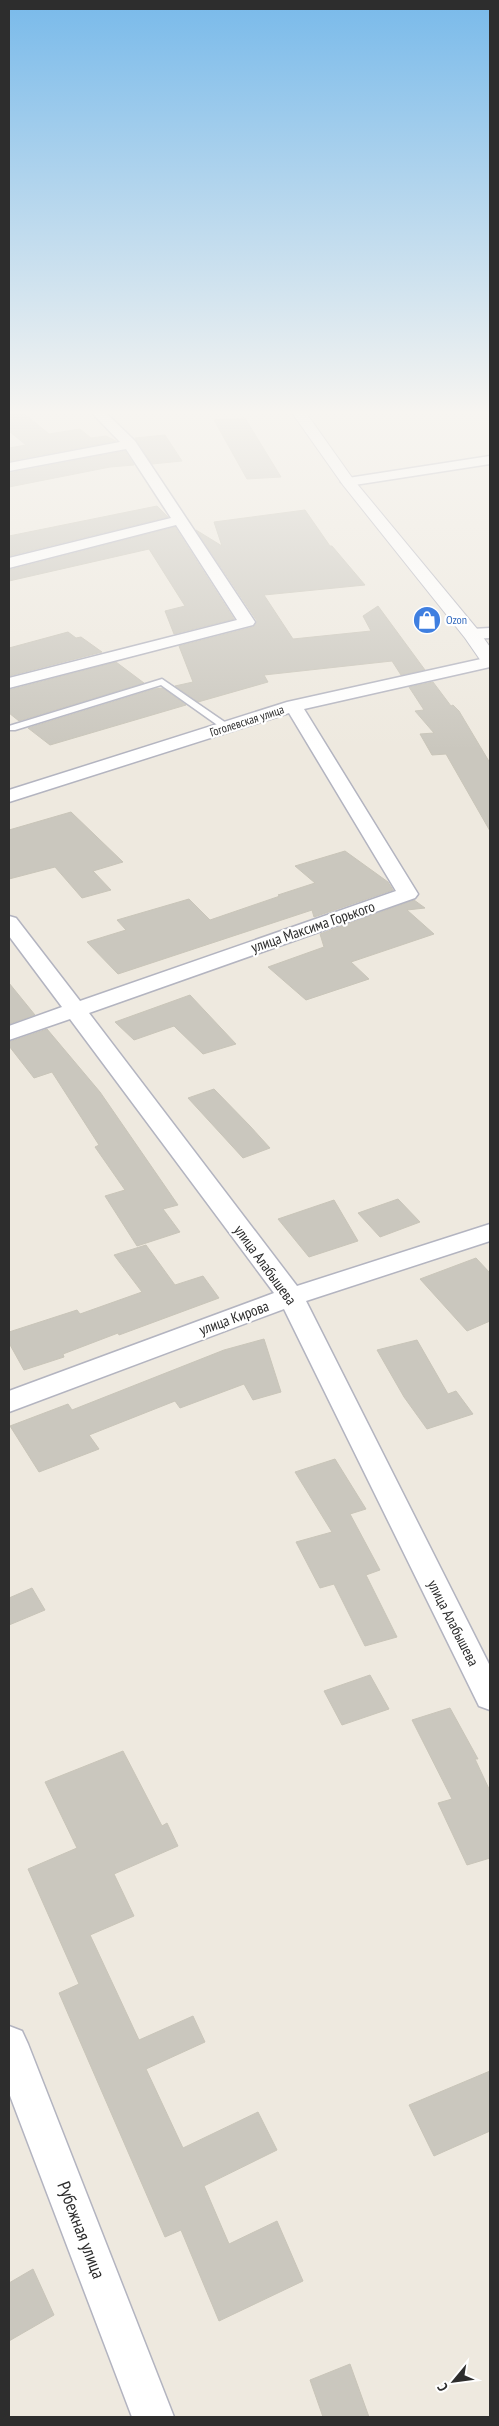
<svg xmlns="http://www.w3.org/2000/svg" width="499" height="2426" font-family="'PT Sans Narrow',sans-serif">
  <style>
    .building { fill: #cac7be; stroke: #c9c5b9 }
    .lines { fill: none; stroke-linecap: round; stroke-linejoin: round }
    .service-casing { stroke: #b3b4c0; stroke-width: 3 }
    .minor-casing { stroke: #b3b4c0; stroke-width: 3 }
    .tertiary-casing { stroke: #b3b4c0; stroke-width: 2 }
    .service { fill: #fff; fill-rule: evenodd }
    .minor { fill: #fff; fill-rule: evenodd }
    .tertiary { fill: #fff; fill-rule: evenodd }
    .labels { text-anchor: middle; stroke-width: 4.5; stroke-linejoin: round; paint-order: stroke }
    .far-shop-label { font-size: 12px; fill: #366cbe; stroke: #fff; text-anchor: start }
    .far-street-label { font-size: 12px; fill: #2d2d2d; stroke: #fff }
    .street-label { font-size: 15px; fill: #2d2d2d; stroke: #fff }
    .near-street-label { font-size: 18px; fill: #2d2d2d; stroke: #fff }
  </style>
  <rect width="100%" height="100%" fill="#eee9df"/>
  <path class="building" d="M9 410H20L49 434 80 429 91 438 106 436 116 441 9 461V448L26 445 9 431Z
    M245 418 251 428 281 477 247 479 214 420Z
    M165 435 182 461 152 464 135 438Z
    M125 451 134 465 110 467 9 487V473Z
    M157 506 168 517 9 556V536Z
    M305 510 330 546H332L365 585 264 595 293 639 371 631 363 616 378 606 425 670 401 675 392 661 264 675 268 682 198 702 175 686 193 682 179 646 253 627 257 621 196 530 222 546 214 522Z
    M175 527 234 619 174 634 165 611 185 606 149 549 9 581V570Z
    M68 632 76 638 81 637 102 652 9 676V648Z
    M116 662 144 683 19 721 9 713V690Z
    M433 682 451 706 453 705 459 711 490 763V831L446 754 432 755 420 734 434 733 415 711 424 710 409 687Z
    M163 688 186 705 50 745 28 728 154 689Z
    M71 812 123 862 93 871 111 890 82 898 55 867 9 879V830Z
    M345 851 388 882 393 890 314 917 312 910 118 974 87 942 126 930 117 920 189 899 210 920 280 896 278 895 315 883 295 866Z
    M414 900 425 908 407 910 434 934 351 962 369 979 306 1000 268 967 324 947 320 934Z
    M9 983 35 1015 9 1024Z
    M190 995 236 1044 203 1054 174 1026 134 1040 115 1022Z
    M47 1029 100 1092 178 1205 163 1209 180 1232 137 1246 105 1196 125 1190 95 1147 99 1145 52 1072 34 1078 9 1046V1042Z
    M214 1089 250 1126 270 1148 243 1158 188 1098Z
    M398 1199 420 1222 380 1237 358 1213Z
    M334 1200 358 1241 309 1257 278 1219Z
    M146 1245 175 1285 203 1276 219 1298 119 1335 118 1333 63 1354 64 1357 24 1370 9 1343V1332L77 1310 80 1314 142 1292 114 1255Z
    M476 1258 490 1273V1321L467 1331 420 1279Z
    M264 1339 281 1392 253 1400 244 1384 180 1408 175 1401 89 1435 99 1449 39 1472 10 1426 68 1404 72 1410 224 1350Z
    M417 1340 448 1394 456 1391 473 1414 427 1429 404 1397 377 1350Z
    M335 1459 366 1509 350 1514 380 1570 366 1575 397 1637 365 1646 334 1584 320 1588 296 1542 332 1532 295 1472Z
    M32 1588 45 1610 9 1625V1598Z
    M370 1675 389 1709 342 1725 324 1691Z
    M450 1708 478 1759H475L490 1791V1858L467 1865 438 1803 452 1799 412 1720Z
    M123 1751 162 1826 167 1823 178 1846 114 1874 134 1916 90 1935 139 2040 193 2016 205 2042 146 2069 183 2148 258 2112 277 2150 204 2186 229 2244 277 2221 303 2281 219 2321 181 2230 165 2237 59 1993 79 1984 28 1869 77 1848 45 1782Z
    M490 2071V2131L434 2156 409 2105Z
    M33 2269 54 2315 9 2341V2283Z
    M350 2364 369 2417H323L310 2380Z"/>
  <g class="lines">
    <defs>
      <path id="service" d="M162 679 229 725V729H223L161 685 15 730H9V726Z"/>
      <path id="minor" d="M89 410H103L135 441 255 622 253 625 9 688V678L237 620 176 525 9 568V558L171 518 126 449 9 471V463L120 442Z
        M490 456V464L348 486 341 482 348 478Z
        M490 628V638L472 639 464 634 472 629Z
        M490 657V667L304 709 418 894 415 898 89 1013 297 1286 490 1224V1241L306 1301 490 1666V1710L479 1706 284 1309 9 1412V1391L274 1293 70 1019 9 1040V1026L62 1007 9 936V916L16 918 80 1001 396 891 289 713 9 802V790L287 702Z
        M9 2026 22 2031 28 2044 174 2417H132L9 2093Z"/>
      <path id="tertiary" d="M290 410H304L353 479 478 630 490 647V665L483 664 465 638 343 485Z"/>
    </defs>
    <use href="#service" class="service-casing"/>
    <use href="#minor" class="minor-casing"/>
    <use href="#tertiary" class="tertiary-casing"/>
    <use href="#service" class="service"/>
    <use href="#minor" class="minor"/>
    <use href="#tertiary" class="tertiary"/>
  </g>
  <linearGradient id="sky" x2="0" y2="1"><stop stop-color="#79baea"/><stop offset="0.55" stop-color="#f7f5f1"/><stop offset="1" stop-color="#f7f5f1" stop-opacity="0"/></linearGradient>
  <rect width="499" height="750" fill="url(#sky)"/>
  <defs>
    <symbol id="shop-disc" viewBox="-11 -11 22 22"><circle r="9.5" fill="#3f7fe0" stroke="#fff"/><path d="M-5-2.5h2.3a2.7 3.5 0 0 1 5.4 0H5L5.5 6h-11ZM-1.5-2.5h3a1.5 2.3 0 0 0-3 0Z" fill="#fff"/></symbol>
  </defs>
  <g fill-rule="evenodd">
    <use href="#shop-disc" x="411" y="604" width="32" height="32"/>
  </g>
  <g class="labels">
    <g class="far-shop-label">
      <text x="446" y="624">Ozon</text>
    </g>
    <g class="far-street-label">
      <text transform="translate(247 721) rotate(-18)" y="4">Гоголевская улица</text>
    </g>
    <g class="street-label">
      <text transform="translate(313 927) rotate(-19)" y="5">улица Максима Горького</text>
      <text transform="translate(265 1265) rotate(54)" y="5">улица Алабышева</text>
      <text transform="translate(234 1318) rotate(-20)" y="5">улица Кирова</text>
      <text transform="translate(453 1623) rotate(63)" y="5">улица Алабышева</text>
    </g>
    <g class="near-street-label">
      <text transform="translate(81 2230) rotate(69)" y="6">Рубежная улица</text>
    </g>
  </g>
  <rect width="499" height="2426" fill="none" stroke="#2d2d2d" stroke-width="20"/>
  <g transform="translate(454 2381) rotate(241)" stroke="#ffffff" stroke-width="4" paint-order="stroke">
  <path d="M0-4L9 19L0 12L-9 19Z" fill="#2d2d2d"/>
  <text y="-8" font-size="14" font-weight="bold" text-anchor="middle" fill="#2d2d2d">С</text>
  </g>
</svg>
